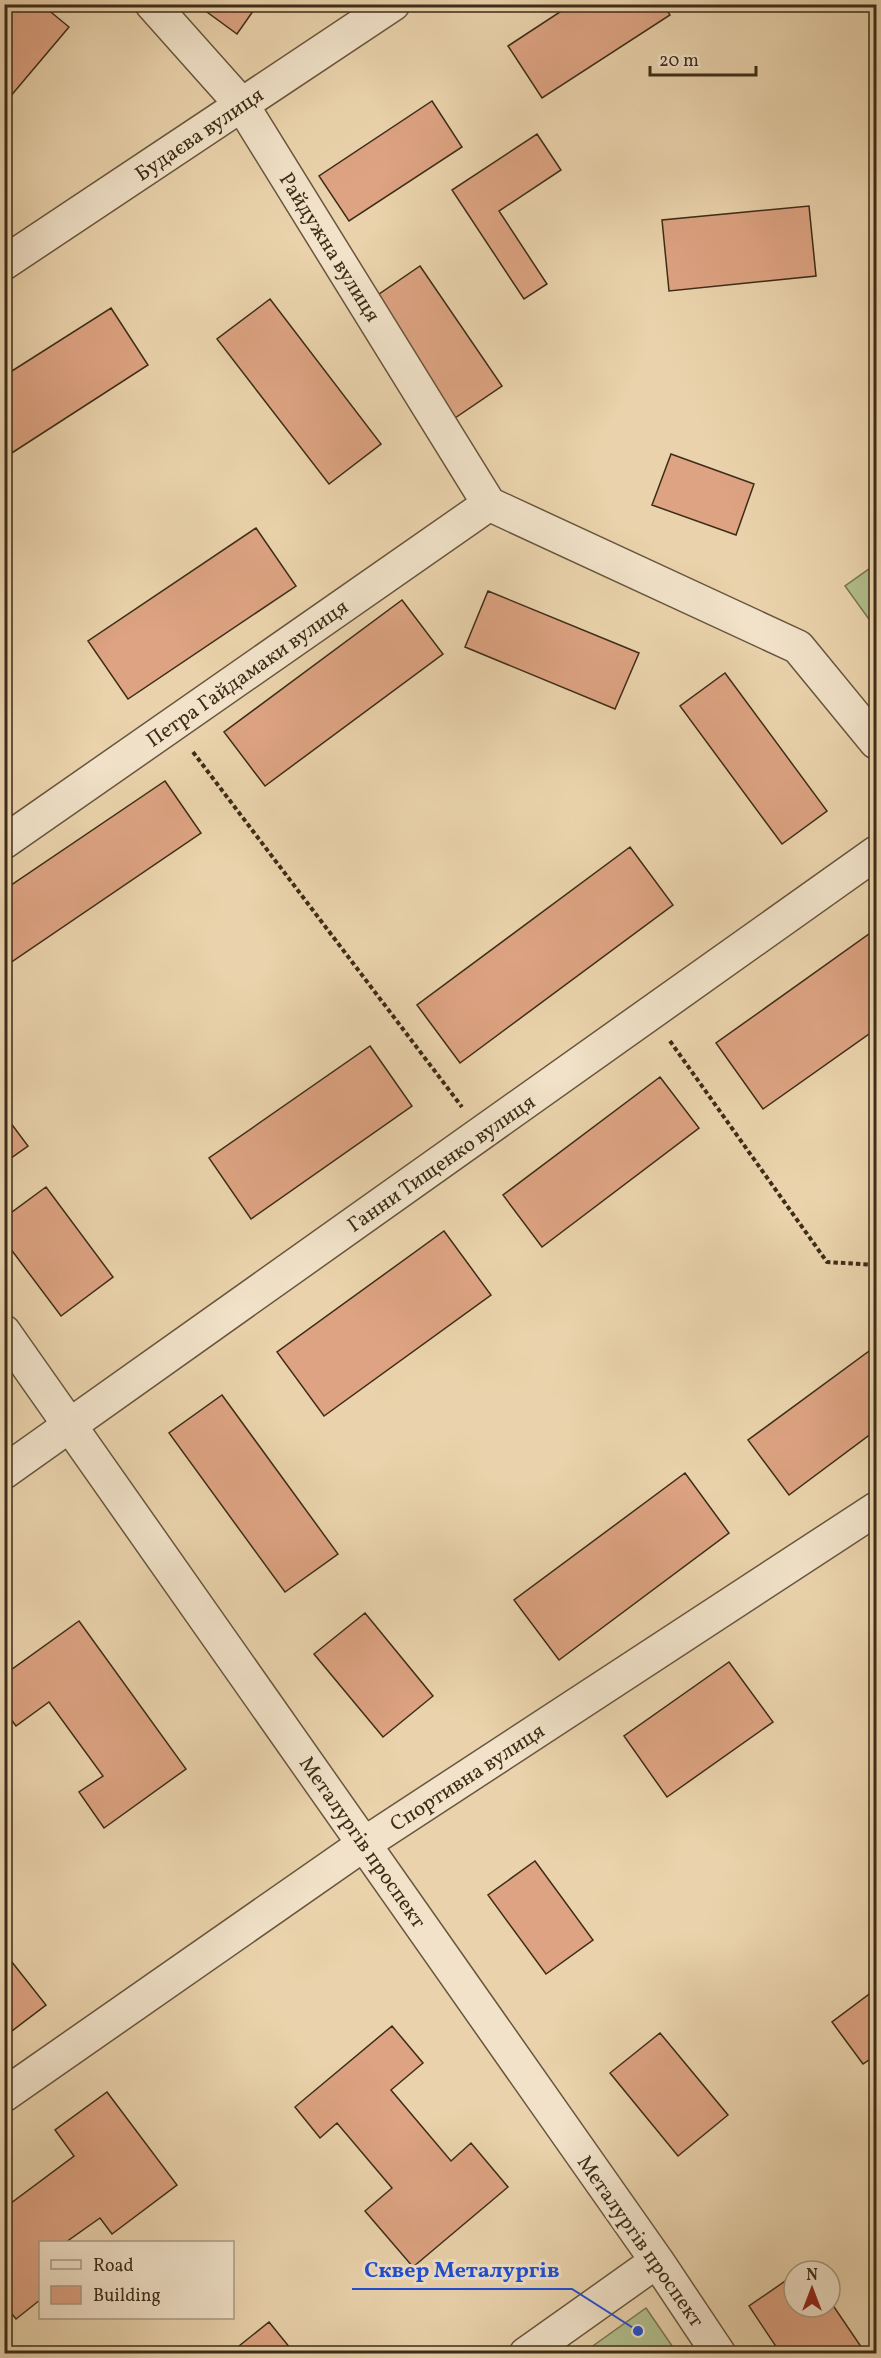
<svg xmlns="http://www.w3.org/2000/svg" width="881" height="2358" font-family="Vollkorn,serif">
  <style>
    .green { fill: #b2be8d; stroke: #787652; stroke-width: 1.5 }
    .building { fill: #dda382; stroke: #3d2d18; stroke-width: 1.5 }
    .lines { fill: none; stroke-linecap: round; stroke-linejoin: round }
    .minor-casing { stroke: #68563d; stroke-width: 36 }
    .path { stroke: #3d2d18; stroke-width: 4; stroke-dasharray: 4.5 3; stroke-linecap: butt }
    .minor { stroke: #f1e2c9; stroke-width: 33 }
    .labels { text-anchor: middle; stroke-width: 6; stroke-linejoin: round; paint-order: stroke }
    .street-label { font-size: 21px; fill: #3d2d18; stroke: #f1e2c9 }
    .leader { fill: none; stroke: #1d4ed8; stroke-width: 2 }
    .callout-dot { fill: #1d4ed8; stroke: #f1e2c9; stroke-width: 2 }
    .callout-label { font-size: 22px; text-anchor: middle; font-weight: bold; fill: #1d4ed8; stroke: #f1e2c9; stroke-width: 6; stroke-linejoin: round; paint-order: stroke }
  </style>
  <rect width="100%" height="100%" fill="#ead3ac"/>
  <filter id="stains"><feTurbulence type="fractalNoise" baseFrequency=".00333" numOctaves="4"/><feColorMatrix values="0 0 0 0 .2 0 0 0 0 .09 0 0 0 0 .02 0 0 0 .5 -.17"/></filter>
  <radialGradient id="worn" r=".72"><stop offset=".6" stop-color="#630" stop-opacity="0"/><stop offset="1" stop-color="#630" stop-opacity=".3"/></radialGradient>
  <path class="green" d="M876 564V629L845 586Z
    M646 2308 677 2353H583Z"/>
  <path class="building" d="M4 4H41L69 27 4 104Z
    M196 4H258L237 34Z
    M572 4H663L670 15 542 98 508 46Z
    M432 101 462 147 349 221 319 176Z
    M537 134 561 170 499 211 547 284 524 299 452 190Z
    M809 206 816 276 669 291 662 220Z
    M420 266 502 386 452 420 369 301Z
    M270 299 381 444 329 484 217 339Z
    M111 308 148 365 4 458V376Z
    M671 454 754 484 736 535 652 505Z
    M256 528 296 586 128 699 88 641Z
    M488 591 639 653 615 709 465 647Z
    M402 600 443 654 265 786 224 732Z
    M725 673 827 811 782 844 680 706Z
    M165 781 201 833 4 967V890Z
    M630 847 673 905 460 1063 417 1005Z
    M876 929V1029L763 1109 716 1043Z
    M370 1046 412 1106 251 1219 209 1158Z
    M660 1077 699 1128 542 1247 503 1195Z
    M4 1114 28 1146 4 1163Z
    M46 1187 113 1277 61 1316 4 1240V1218Z
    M444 1231 491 1295 324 1416 277 1352Z
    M876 1346V1430L789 1495 748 1440Z
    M222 1395 338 1554 285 1592 169 1433Z
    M685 1473 729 1533 559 1660 514 1600Z
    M365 1613 433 1696 383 1737 314 1654Z
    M79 1621 186 1769 104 1828 79 1792 103 1776 49 1702 16 1726 4 1710V1675Z
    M729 1662 773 1722 667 1797 624 1736Z
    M535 1861 593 1940 546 1974 488 1895Z
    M4 1952 46 2005 4 2037Z
    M876 1989V2055L863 2064 832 2022Z
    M392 2026 423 2063 391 2090 451 2161 471 2143 508 2187 413 2267 365 2211 392 2188 337 2123 320 2138 295 2107Z
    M660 2033 728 2115 678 2156 610 2073Z
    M107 2092 177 2185 112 2234 100 2218 66 2242H40V2300L16 2319 4 2304V2203L7 2206 74 2156 55 2130Z
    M794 2275V2307H830V2301L866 2354H781L749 2306Z
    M269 2322 295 2354H229Z"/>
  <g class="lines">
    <defs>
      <path id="minor" d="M152 4 242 105 489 504
        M4 263 393 4
        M489 504 798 647 876 742
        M4 842 489 504
        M4 1332 657 2261 719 2354
        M4 1472 876 853
        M4 2095 364 1844 876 1509
        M526 2354 657 2261"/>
    </defs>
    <use href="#minor" class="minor-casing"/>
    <path class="path" d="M193 752 462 1107
      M670 1041 827 1262 876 1265"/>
    <use href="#minor" class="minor"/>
  </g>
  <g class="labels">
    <g class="street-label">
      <text transform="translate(199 134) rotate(-34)" y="7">Будаєва вулиця</text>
      <text transform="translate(330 247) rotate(58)" y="7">Райдужна вулиця</text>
      <text transform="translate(247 673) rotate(-35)" y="7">Петра Гайдамаки вулиця</text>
      <text transform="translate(441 1163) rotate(-35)" y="7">Ганни Тищенко вулиця</text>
      <text transform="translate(467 1777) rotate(-33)" y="7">Спортивна вулиця</text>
      <text transform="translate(363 1842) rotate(55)" y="7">Металургів проспект</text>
      <text transform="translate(641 2241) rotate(55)" y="7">Металургів проспект</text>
    </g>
  </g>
  <path class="leader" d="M638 2331L572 2289H352"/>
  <circle class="callout-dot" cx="638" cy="2331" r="6"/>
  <g class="callout-label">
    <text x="462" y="2277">Сквер Металургів</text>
  </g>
  <rect width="881" height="2358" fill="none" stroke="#ead3ac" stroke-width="24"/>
  <rect x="6" y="6" width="869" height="2346" fill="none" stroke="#3d2d18" stroke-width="3"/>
  <rect x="12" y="12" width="857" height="2334" fill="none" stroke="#3d2d18" stroke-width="1.5"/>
  <rect x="39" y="2241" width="195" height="78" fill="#f1e2c9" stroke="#a99a82" stroke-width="1.5"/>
  <rect x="51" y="2260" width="30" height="9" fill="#f1e2c9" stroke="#a99a82" stroke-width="1.5"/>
  <text x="93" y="2271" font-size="18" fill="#3d2d18">Road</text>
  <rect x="51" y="2286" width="30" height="18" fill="#dda382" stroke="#a99a82" stroke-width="1.5"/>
  <text x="93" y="2301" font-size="18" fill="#3d2d18">Building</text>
  <g transform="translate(812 2289)"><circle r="28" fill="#f1e2c9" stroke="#a99a82" stroke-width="1.5"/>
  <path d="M0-4.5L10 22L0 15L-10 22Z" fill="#8f2418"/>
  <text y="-9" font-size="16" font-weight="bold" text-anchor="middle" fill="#3d2d18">N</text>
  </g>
  <path d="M650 66v9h106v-9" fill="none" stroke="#3d2d18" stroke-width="3"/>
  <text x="659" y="66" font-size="18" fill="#3d2d18" stroke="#f1e2c9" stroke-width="4.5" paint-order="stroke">20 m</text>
  <rect width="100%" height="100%" filter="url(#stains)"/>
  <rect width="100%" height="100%" fill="url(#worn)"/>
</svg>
